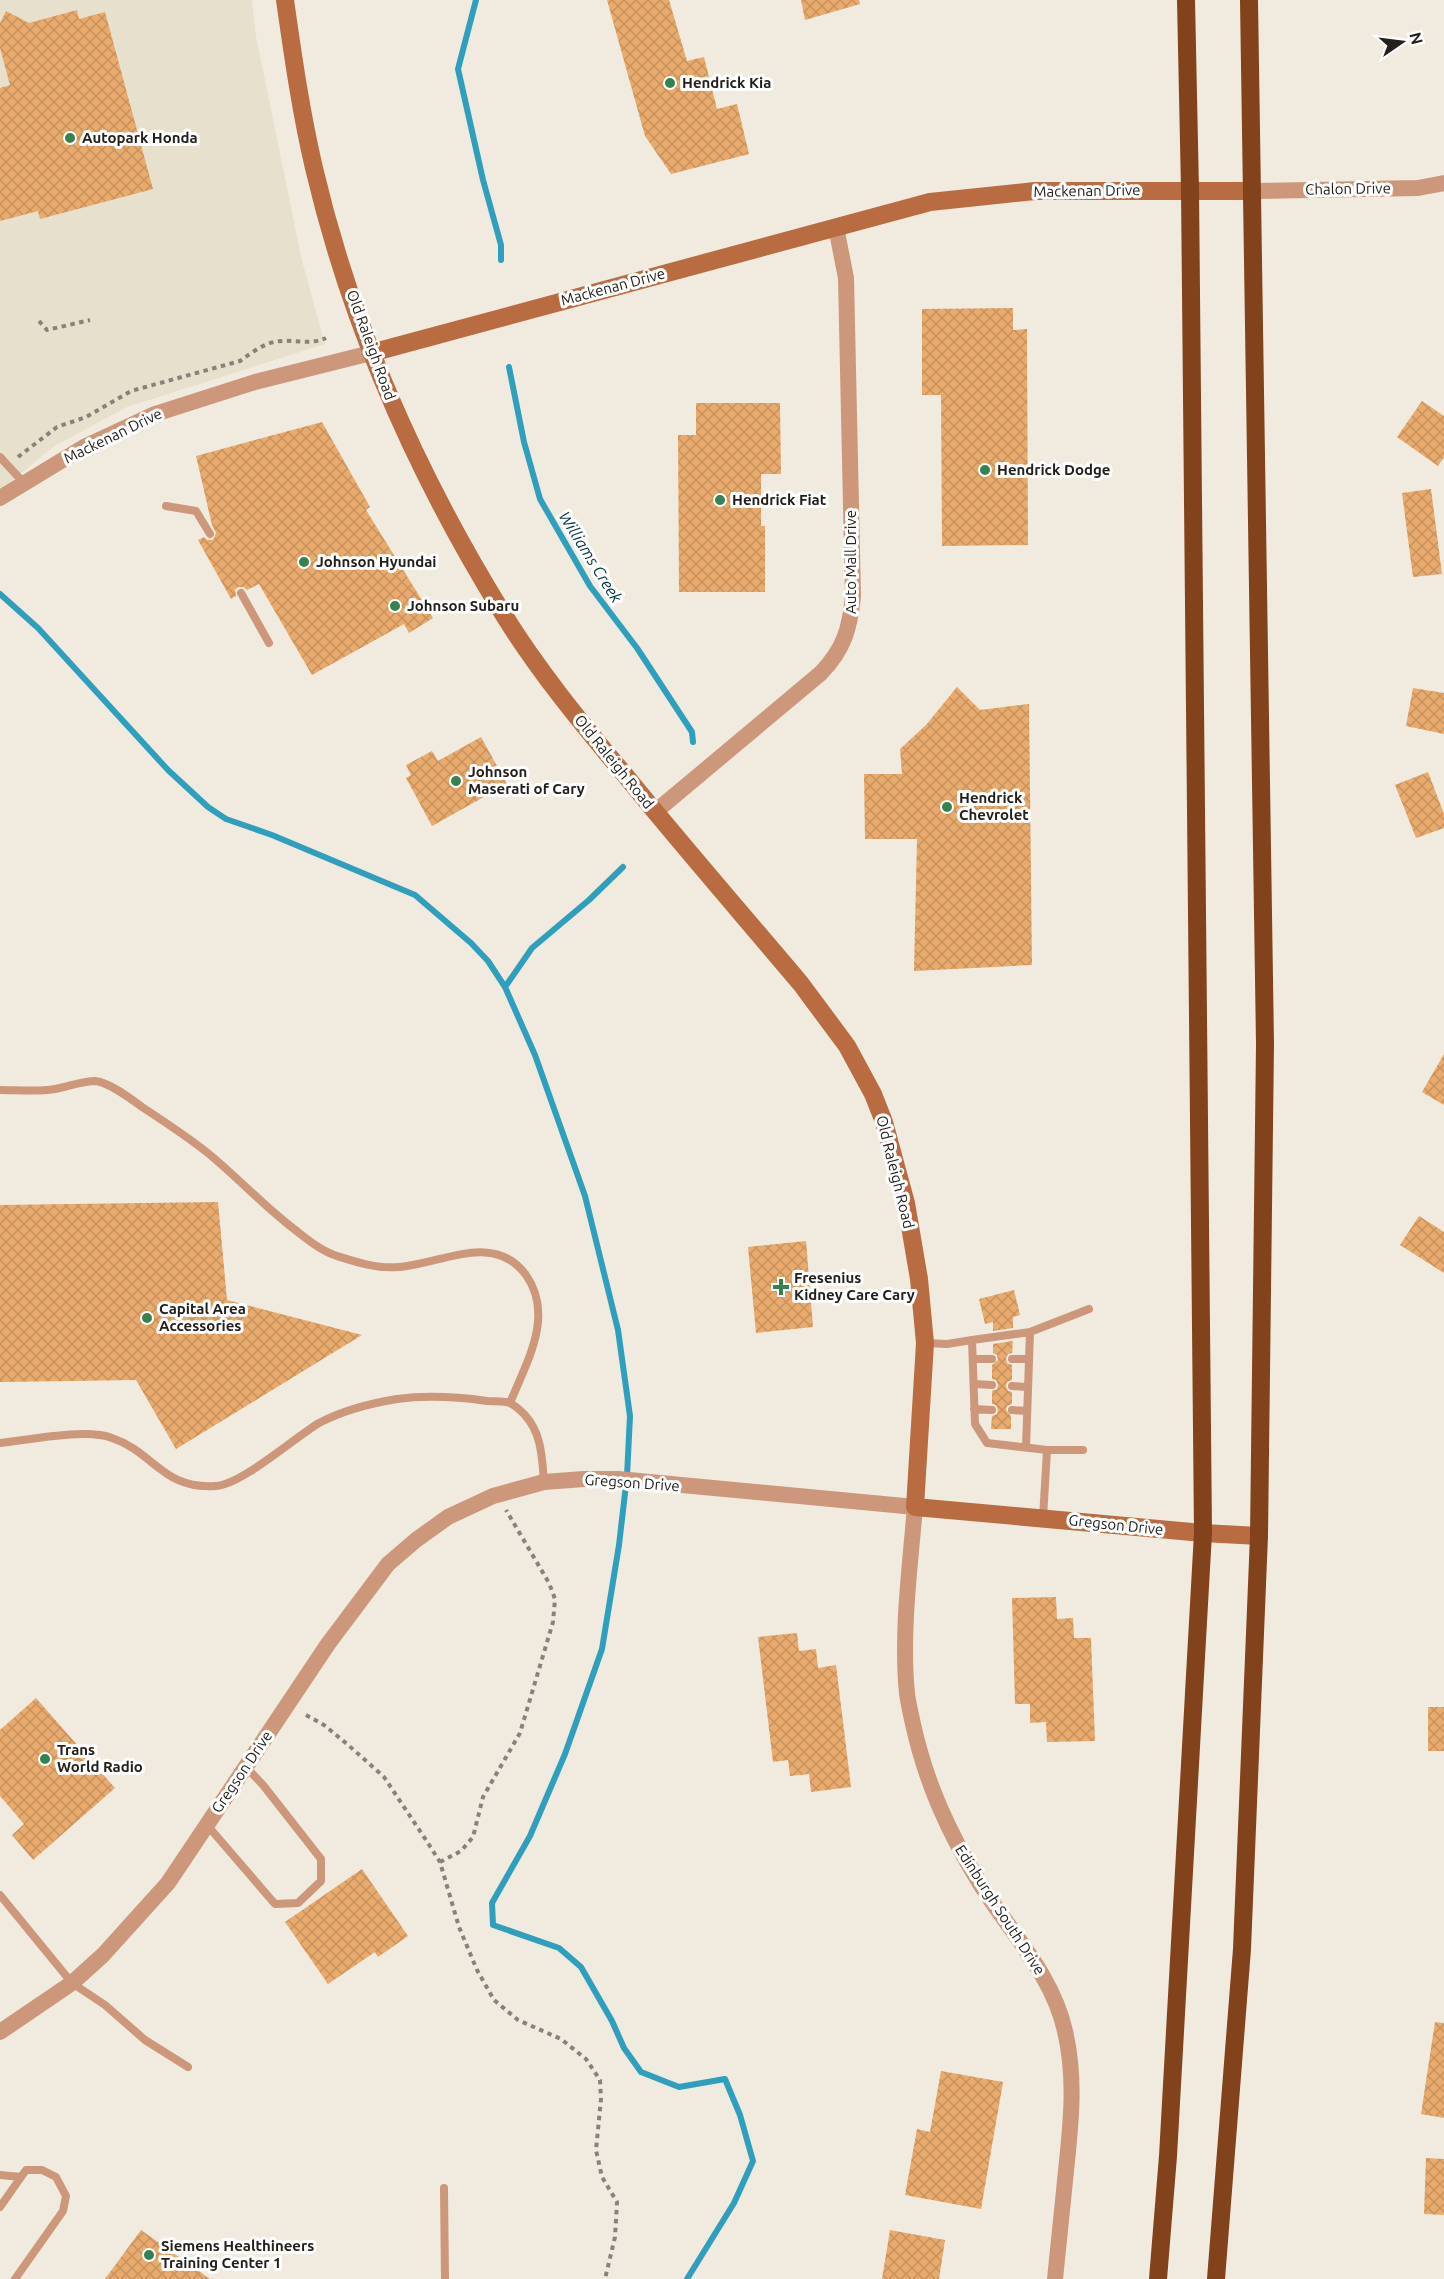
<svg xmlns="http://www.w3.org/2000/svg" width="1444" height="2279" font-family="Ubuntu,sans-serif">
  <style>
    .built { fill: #e7e0cc }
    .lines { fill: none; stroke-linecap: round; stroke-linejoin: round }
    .stream { stroke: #2f9fbe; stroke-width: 6 }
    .building { fill: url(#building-cross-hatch) }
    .path { stroke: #86837a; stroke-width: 4; stroke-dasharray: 4.5 4.5; stroke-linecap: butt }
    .lane { stroke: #cc977b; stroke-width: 8 }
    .street { stroke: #cc977b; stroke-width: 16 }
    .secondary { stroke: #b96c41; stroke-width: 18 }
    .highway { stroke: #81421c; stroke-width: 18 }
    .poi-dot { fill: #368251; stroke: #fff; stroke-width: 2 }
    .labels { text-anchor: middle; stroke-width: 6; stroke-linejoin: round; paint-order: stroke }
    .poi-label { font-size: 15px; font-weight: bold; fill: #21201b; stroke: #fff; text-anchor: start }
    .street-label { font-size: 15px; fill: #21201b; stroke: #fff }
    .water-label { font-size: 16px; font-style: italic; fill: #00323f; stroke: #fff }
  </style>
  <defs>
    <pattern id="building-cross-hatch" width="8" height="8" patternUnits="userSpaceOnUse" patternTransform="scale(1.5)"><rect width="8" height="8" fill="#e8aa6d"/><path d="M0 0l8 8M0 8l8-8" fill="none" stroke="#c7925e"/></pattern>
  </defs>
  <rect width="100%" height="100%" fill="#f0ebde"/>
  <path class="built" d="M0 0H252L256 36 302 261 325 344 127 407 53 447 0 491Z"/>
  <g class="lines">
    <path class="stream" d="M476 0 458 69 483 180 501 245V260
      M509 367 524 442 540 499 590 586 637 648 692 732 693 742
      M0 594 38 628 168 770 208 807 226 819 272 835 415 895 471 943 488 961 505 987 535 1055 585 1196 618 1330 630 1416 627 1476 619 1545 602 1649 565 1754 530 1836 492 1903 493 1925 559 1948 581 1967 612 2021 624 2048 641 2072 679 2087 725 2079 740 2115 753 2161 734 2203 687 2279
      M505 987 532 948 589 900 623 867"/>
  </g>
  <path class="building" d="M607 0H669L687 61 704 57 717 109 737 104 749 154 671 174 645 136Z
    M801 0H859L860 4 805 20Z
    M77 10 79 19 105 12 153 189 40 219 38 211 0 221V88L10 85 0 48V23L6 11 29 23Z
    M1013 308V330L1027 329 1028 545 942 546 941 395H922V309Z
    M1422 401 1444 416V457L1438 466 1397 437Z
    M696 403H780L781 474H761V526H765V592H679L678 435H696Z
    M322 422 370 507 366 510 433 618 409 633 404 624 312 675 259 584 247 590 244 587H238L235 590 236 596 231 599 198 540 204 537 207 540H213L216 533 212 525 196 456Z
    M1431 489 1442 574 1413 577 1402 493Z
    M957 687 980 710 1029 704 1032 965 914 971 917 839H865L864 774H902L900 749 926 725Z
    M1413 688 1444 693V734L1406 726Z
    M481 737 507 784 432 826 406 778 411 775 406 765 432 751 438 761Z
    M1428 772 1444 814V828L1416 838 1395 785Z
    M1444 1054V1105L1422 1092Z
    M218 1202 227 1300 362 1335 176 1449 136 1380 0 1382V1205Z
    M1419 1216 1444 1232V1273L1400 1245Z
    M806 1241 813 1327 756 1333 748 1247Z
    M1014 1290 1020 1315 1013 1317V1328L993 1331V1322L985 1324 979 1299Z
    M1013 1341 1012 1353 1008 1354 1006 1358 1007 1363 1012 1365V1380L1007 1382 1006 1386 1008 1391 1012 1392V1404L1007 1406 1006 1410 1011 1416V1429H991L992 1416 997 1414 998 1410 996 1405 992 1404V1391L997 1389 998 1385 996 1380 992 1379V1365L998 1360 997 1355 993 1353V1344Z
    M1056 1597 1057 1619 1073 1618 1074 1638H1091L1095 1741 1047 1742 1046 1722 1030 1723V1704H1015L1012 1598Z
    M797 1633 799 1651 816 1649 818 1668 836 1665 851 1787 811 1792 809 1774 790 1776 788 1760 773 1762 758 1637Z
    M36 1698 115 1788 33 1860 12 1835 24 1824 0 1796V1730Z
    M1428 1707H1444V1751H1428Z
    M362 1869 408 1936 378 1957 375 1952 328 1984 285 1922Z
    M1435 2022 1444 2023V2118L1421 2114Z
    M941 2071 1003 2082 981 2209 905 2195 917 2129 930 2132Z
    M1426 2158 1444 2159V2215L1424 2214Z
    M141 2230 210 2279H105Z
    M890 2230 945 2240 939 2279H882Z"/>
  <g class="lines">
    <path class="path" d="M39 321 47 330 90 320
      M18 457 57 427 86 417 131 391 240 361C250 354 261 345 274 342 291 338 309 346 326 338
      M306 1715 324 1725 347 1744 384 1777 426 1840 440 1862 459 1927 477 1970 494 2000 518 2020 561 2039 586 2059 600 2080 601 2099 596 2150 602 2177 617 2202 615 2237 605 2279
      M440 1862 461 1851 473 1837 483 1797 520 1733 553 1622 555 1599 549 1583 506 1510"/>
    <path class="lane" d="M0 457 24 483
      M166 506 196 511 210 534
      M241 593 269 643
      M0 1090C18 1090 37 1092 55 1089 67 1087 82 1081 95 1081 109 1082 131 1099 142 1107 165 1122 188 1137 209 1154 238 1178 264 1206 294 1229 307 1239 321 1251 337 1256 356 1262 378 1269 399 1267 441 1264 494 1231 526 1275 555 1316 526 1363 510 1403
      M1030 1332 1089 1309
      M972 1340 1030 1332 1026 1447
      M925 1343 947 1344 972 1340 975 1424 987 1443 1047 1450 1043 1518
      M973 1359H992
      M1012 1359H1027
      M974 1384 992 1385
      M1012 1386 1027 1387
      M974 1409 992 1410
      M1012 1410 1026 1411
      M0 1443C29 1440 86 1428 112 1438 154 1452 163 1490 216 1486 241 1485 294 1438 319 1423 342 1411 372 1403 397 1399 427 1395 458 1397 487 1401 494 1401 504 1401 510 1403 514 1405 521 1411 524 1414 542 1433 542 1458 544 1482
      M1047 1450H1083
      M207 1825 275 1904 298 1903 321 1881V1859L263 1785 246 1767
      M0 1895 72 1983 105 2005 145 2040 188 2067
      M0 2175 21 2177
      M444 2188 445 2279
      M0 2207 26 2170H42L56 2177 66 2196 63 2211 15 2279"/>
    <path class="street" d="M1252 191 1418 188 1444 183
      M0 498 84 447 155 414 255 382 371 353
      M655 812 821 673C844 649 850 628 853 596L846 278 836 227
      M0 2032 72 1983 103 1955 168 1883 328 1644 388 1564 416 1540 448 1517 493 1496 544 1482 584 1479H618L915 1507C910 1566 901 1635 907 1693 908 1703 911 1714 913 1724 926 1783 948 1831 979 1882 1009 1931 1052 1973 1065 2031 1076 2078 1071 2123 1066 2171 1062 2207 1059 2243 1055 2279"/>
    <path class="secondary" d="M285 0C293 56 301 113 314 168 351 326 417 474 502 612 537 669 581 723 625 775 682 845 742 914 801 984L847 1046 873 1094 884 1122 906 1203 919 1279 925 1343 915 1507 1203 1533 1259 1536
      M371 353 930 202 1035 191H1252"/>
    <path class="highway" d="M1158 2279 1168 2156 1203 1533 1190 190 1186 0
      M1216 2279 1242 1949 1259 1536 1265 1044 1249 0"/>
  </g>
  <g class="poi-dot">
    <circle cx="670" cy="83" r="6"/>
    <circle cx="70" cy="138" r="6"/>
    <circle cx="985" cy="470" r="6"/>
    <circle cx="720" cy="500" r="6"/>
    <circle cx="304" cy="562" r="6"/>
    <circle cx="395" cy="606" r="6"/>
    <circle cx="456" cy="781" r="6"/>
    <circle cx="947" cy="807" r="6"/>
    <path d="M778 1278h6v6h6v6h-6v6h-6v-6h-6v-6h6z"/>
    <circle cx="147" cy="1318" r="6"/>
    <circle cx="45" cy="1759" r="6"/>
    <circle cx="149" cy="2255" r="6"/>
  </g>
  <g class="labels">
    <g class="poi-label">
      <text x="682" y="88">Hendrick Kia</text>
      <text x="82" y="143">Autopark Honda</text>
      <text x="997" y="475">Hendrick Dodge</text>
      <text x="732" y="505">Hendrick Fiat</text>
      <text x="316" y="567">Johnson Hyundai</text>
      <text x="407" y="611">Johnson Subaru</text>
      <text x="468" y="777">Johnson<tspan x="468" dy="17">Maserati of Cary</tspan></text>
      <text x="959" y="803">Hendrick<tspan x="959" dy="17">Chevrolet</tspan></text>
      <text x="794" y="1283">Fresenius<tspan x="794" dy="17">Kidney Care Cary</tspan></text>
      <text x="159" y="1314">Capital Area<tspan x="159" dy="17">Accessories</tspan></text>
      <text x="57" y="1755">Trans<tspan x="57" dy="17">World Radio</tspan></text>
      <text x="161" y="2251">Siemens Healthineers<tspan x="161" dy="17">Training Center 1</tspan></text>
    </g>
    <g class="street-label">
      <text transform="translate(1348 189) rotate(-1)" y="5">Chalon Drive</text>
      <text transform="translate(1087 191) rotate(-1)" y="5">Mackenan Drive</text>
      <text transform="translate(613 287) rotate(-15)" y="5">Mackenan Drive</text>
      <text transform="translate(371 345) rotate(70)" y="5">Old Raleigh Road</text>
      <text transform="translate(113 436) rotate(-26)" y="5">Mackenan Drive</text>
      <text transform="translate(851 562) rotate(-90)" y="5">Auto Mall Drive</text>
      <text transform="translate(614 762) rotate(51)" y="5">Old Raleigh Road</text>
      <text transform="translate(895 1172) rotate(76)" y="5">Old Raleigh Road</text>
      <text transform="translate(632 1483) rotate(4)" y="5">Gregson Drive</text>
      <text transform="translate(1116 1525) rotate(6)" y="5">Gregson Drive</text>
      <text transform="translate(242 1772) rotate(-56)" y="5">Gregson Drive</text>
      <text transform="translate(1000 1910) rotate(57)" y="5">Edinburgh South Drive</text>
    </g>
    <g class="water-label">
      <text transform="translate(591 557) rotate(58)" y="6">Williams Creek</text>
    </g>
  </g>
  <g transform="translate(1402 42) rotate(76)" stroke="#ffffff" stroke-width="4.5" paint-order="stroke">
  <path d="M0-4.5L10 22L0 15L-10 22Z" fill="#21201b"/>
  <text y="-9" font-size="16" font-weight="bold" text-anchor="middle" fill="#21201b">N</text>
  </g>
</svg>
